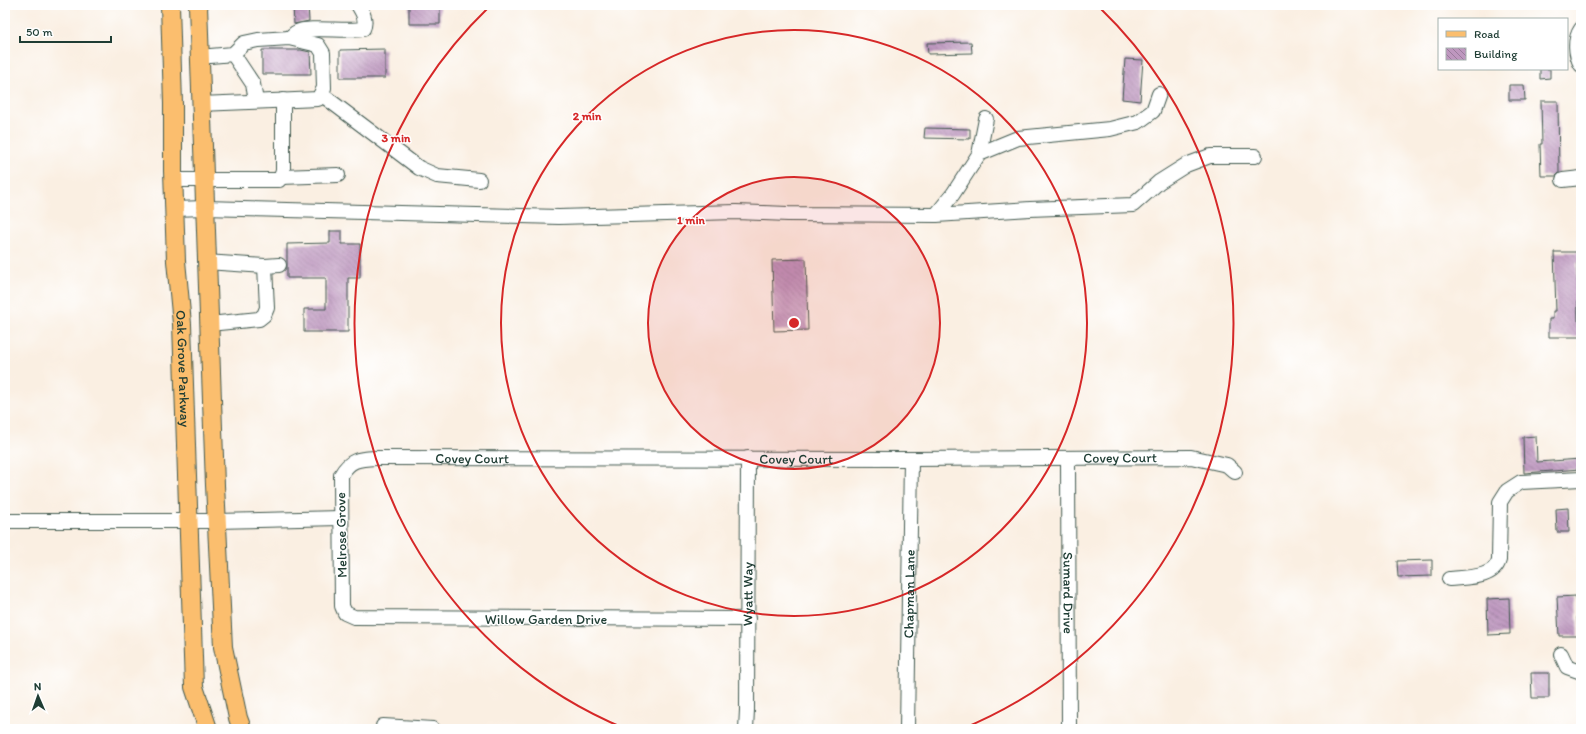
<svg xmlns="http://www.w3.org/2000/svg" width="1586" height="734" font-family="Itim,sans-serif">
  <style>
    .building { fill: url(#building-back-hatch) }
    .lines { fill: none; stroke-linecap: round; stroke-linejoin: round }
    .minor-casing { stroke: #40584e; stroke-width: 16 }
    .major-casing { stroke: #40584e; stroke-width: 20 }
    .minor { stroke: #fff; stroke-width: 14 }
    .major { stroke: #fbbe6e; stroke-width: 18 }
    .ring { fill: none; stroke: #d62828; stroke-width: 2 }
    .labels { text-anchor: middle; stroke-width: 3; stroke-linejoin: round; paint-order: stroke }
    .street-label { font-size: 14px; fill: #1f3d34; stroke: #fff }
    .centre { fill: #d62828; stroke: #fff; stroke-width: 2 }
    .ring-label { font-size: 12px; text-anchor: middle; font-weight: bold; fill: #d62828; stroke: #fff; stroke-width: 3; stroke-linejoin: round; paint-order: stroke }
  </style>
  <defs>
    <pattern id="building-back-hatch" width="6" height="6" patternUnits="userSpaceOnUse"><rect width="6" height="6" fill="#be97bf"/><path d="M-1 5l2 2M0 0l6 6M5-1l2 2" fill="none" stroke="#9a7c9c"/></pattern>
  </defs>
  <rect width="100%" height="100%" fill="#fff"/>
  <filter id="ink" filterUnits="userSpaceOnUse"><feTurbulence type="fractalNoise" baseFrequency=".025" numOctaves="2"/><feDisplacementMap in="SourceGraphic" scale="8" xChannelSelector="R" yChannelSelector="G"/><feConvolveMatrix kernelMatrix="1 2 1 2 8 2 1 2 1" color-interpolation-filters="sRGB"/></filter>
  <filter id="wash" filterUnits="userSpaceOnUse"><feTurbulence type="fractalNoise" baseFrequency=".012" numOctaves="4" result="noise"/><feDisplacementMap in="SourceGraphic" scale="16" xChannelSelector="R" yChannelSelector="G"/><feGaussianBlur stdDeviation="0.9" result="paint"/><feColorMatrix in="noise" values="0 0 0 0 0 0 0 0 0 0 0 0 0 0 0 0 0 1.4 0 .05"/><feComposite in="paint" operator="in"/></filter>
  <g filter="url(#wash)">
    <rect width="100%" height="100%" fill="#faefe2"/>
    <g id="blocks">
      <path class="building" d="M293 5H308L309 21 294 24Z
        M409 5H440V24H409Z
        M971 42 972 53 928 54 927 43Z
        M385 49V78H340V50Z
        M262 50H301L310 52 311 74H262Z
        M1125 59 1143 60 1140 101 1122 99Z
        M1540 69H1550V78L1540 79Z
        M1509 85H1524L1525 100H1509Z
        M1541 101H1558L1559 173 1556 176H1541L1540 144H1542Z
        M925 128 970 129V139L924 138Z
        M330 231H342V244H360V278H348V332H304V309H326V278H287V244L330 243Z
        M1554 252H1581V262L1577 263 1578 321H1581V337H1549V319H1553V311H1556Z
        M806 259 808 330 774 331 772 260Z
        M1536 436 1537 462 1581 459V469L1524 473 1523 437Z
        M1568 508 1569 532H1557L1556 509Z
        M1432 560V576L1398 577 1397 561Z
        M1576 596 1578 636H1559L1557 597Z
        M1509 598 1510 634 1488 635 1487 599Z
        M1531 673H1549V698H1532Z"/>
    </g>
  </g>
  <g filter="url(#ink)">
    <use href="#blocks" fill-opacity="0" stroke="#40584e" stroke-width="1"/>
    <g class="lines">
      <defs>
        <g id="minor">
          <path d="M1581 29C1574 39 1575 54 1581 65"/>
          <path d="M289 38C292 36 294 33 297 32 308 26 347 32 363 29 367 20 363 13 358 5"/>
          <path d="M233 54 253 84 256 101"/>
          <path d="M199 57 233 54 244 43 258 40 289 38 318 45 323 53 324 88 318 99 200 104"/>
          <path d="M321 94 419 168 437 176 479 180"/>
          <path d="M979 154 986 119"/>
          <path d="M281 177 338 175"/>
          <path d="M173 180H279L281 177 283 171V100"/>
          <path d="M1563 180 1581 178"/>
          <path d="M174 209 205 208 559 217 736 212 788 214 936 215 1030 209 1133 205 1159 182 1186 165 1210 156H1255"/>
          <path d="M936 215 953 194 979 154 1018 138 1110 129 1138 122 1153 111 1159 94"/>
          <path d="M206 262 265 266 279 265"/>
          <path d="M209 324 259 319 264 315 267 308 265 266"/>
          <path id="s1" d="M1068 458 1069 729"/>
          <path d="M5 521H216L340 518"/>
          <path d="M1449 579C1465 577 1494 579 1499 560L1500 502 1507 491 1521 482 1581 479"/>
          <path id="s2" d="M748 619 354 617 345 613 342 606 341 475C350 459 359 459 377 458L911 459 1191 457 1227 465 1235 472"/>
          <path d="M1561 654 1567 667 1581 672"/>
          <path d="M383 729V726L433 729"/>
          <path id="s3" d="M746 729 747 710 748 458"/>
          <path id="s4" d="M907 729 911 459"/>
        </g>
        <g id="major">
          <path id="s5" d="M170 5 173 104V171L176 261 182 324 194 687 208 729"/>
          <path d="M198 5 215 485 223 647 238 718 242 729"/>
        </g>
      </defs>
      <use href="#minor" class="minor-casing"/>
      <use href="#major" class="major-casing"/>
      <use href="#minor" class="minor"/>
      <use href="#major" class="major"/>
    </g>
  </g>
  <circle cx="794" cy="323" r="146" fill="#d62828" fill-opacity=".12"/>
  <g class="ring">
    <circle cx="794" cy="323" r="146"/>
    <circle cx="794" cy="323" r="293"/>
    <path d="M626 729A439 439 0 0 1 489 7M1099 7A439 439 0 0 1 962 729"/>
  </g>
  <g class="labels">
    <g class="street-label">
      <text dy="5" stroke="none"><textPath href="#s5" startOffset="364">Oak Grove Parkway</textPath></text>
      <text dy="5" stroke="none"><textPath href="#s2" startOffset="680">Covey Court</textPath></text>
      <text dy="5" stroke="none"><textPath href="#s2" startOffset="1328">Covey Court</textPath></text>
      <text dy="5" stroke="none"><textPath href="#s2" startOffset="1004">Covey Court</textPath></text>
      <text transform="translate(341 535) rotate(-91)" y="5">Melrose Grove</text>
      <text dy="5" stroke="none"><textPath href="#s1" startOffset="135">Sumard Drive</textPath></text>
      <text dy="5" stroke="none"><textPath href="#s3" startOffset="135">Wyatt Way</textPath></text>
      <text dy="5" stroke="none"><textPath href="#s4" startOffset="135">Chapman Lane</textPath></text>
      <text x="546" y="624">Willow Garden Drive</text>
    </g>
  </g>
  <circle cx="794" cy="323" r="6" class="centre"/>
  <g class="ring-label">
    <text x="587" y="120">2 min</text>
    <text x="396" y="142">3 min</text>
    <text x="691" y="224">1 min</text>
  </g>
  <rect width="1586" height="734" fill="none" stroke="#fff" stroke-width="20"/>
  <rect x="1438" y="18" width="130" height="52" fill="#ffffff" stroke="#a5b1ae"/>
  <rect x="1446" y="31" width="20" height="6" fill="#fbbe6e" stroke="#a5b1ae"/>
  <text x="1474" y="38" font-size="12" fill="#1f3d34">Road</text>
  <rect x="1446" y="48" width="20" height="12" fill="url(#building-back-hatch)" stroke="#a5b1ae"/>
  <text x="1474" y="58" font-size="12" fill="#1f3d34">Building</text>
  <g transform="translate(38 696) rotate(358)" stroke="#ffffff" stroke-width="3" paint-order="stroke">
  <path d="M0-3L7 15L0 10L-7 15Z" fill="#1f3d34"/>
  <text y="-6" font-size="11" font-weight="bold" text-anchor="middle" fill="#1f3d34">N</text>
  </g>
  <path d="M20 36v6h91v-6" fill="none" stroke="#1f3d34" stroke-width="2"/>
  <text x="26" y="36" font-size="12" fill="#1f3d34" stroke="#ffffff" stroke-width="3" paint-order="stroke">50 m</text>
</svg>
